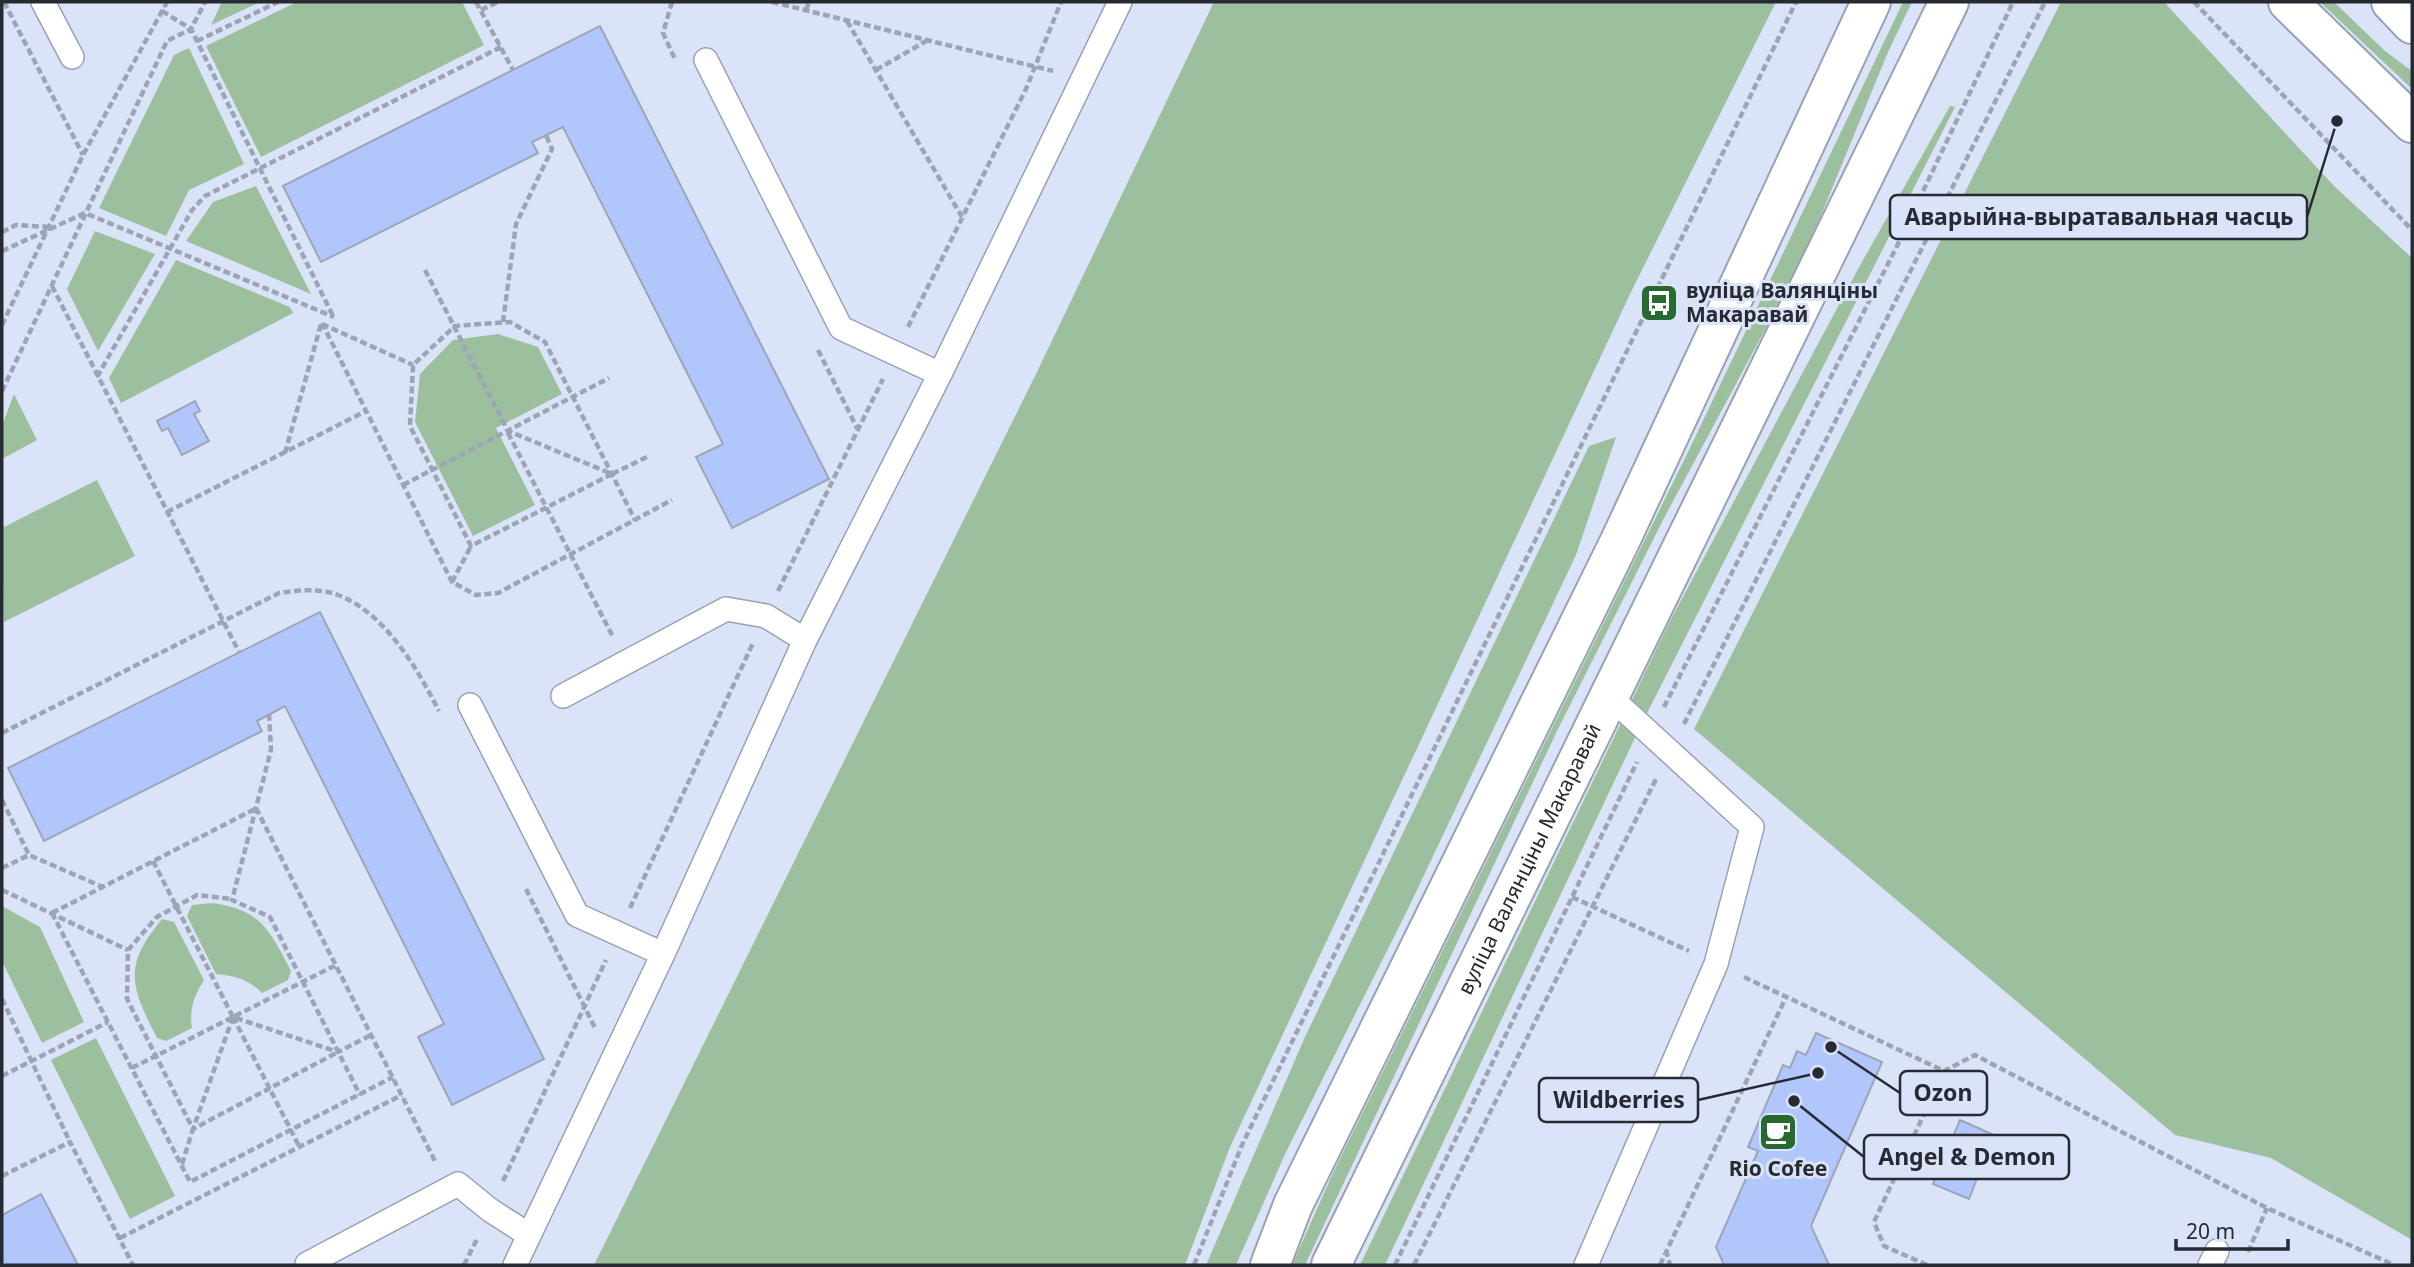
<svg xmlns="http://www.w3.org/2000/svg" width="2414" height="1267" font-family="'Noto Sans',sans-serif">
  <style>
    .green { fill: #9cc09e }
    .building { fill: #b1c6fa; stroke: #9da5b9; stroke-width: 2 }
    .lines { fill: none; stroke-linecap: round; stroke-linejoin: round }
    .service-casing { stroke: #99a1b5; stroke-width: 26 }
    .minor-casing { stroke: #99a1b5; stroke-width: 42 }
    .path { stroke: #9da4b5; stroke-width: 4.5; stroke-dasharray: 7 3.5; stroke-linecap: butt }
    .service { stroke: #fff; stroke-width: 23 }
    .minor { stroke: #fff; stroke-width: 38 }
    .labels { text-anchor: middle; stroke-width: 6; stroke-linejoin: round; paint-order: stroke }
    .poi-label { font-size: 21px; font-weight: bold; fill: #272a32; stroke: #dae3f8; text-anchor: start }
    .street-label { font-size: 21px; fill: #272a32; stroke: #dae3f8 }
    .leader { fill: none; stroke: #272a32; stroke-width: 2.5 }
    .callout-dot { fill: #272a32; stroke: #dae3f8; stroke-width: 2.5 }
    .callout { fill: #dae3f8; stroke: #272a32; stroke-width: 2.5 }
    .callout-label { font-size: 23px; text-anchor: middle; font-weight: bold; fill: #272a32 }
  </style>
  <rect width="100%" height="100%" fill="#dae3f8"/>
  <path class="green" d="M222 2H260L211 25Z
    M297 2H462L484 45 261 157 206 46Z
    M1214 2H1776L1631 292 1230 1147 1185 1265H594L1036 374Z
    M1903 2H1912L1888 52 1804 257 1663 520 1557 731 1305 1265H1292L1333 1173 1688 452Z
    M2061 2H2164L2334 186 2412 258V1240L2271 1158 2175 1135 1694 729Z
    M2320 2H2334L2385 51 2412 71V89Z
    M189 48 244 164 189 190 166 236 99 208 174 55Z
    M1950 106 1955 107 1642 723 1385 1265H1360L1669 623 1858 269Z
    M256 186 311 294 186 241 213 202Z
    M95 231 155 254 98 351 67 289Z
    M176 260 290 307 293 313 121 403 109 378Z
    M498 334 538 347 562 394 496 428 535 505 473 536 415 422 420 374 453 340Z
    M14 394 37 440 2 459V426Z
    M1616 437 1576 555 1406 913 1286 1152 1236 1265H1206L1305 1037 1589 446Z
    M97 480 135 556 4 622 2 528Z
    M212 903C261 909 270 931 291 971L288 980 262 993C248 979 235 976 216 974L187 916 192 905Z
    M2 906 40 927 84 1022 42 1043 2 961Z
    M162 919 174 922 204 980C194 996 189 1009 192 1028L166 1041 157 1038C131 987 122 967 162 919Z
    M96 1038 175 1196 130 1219 51 1060Z"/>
  <path class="building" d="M600 26 829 479 732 528 696 457 723 444 563 127 532 142 538 153 321 262 283 186Z
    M195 401 200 411 194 414 209 441 182 455 168 428 162 431 157 421Z
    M320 612 544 1059 452 1105 418 1037 444 1024 285 706 257 721 262 731 44 841 8 768Z
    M1816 1033 1882 1062 1811 1226 1829 1265H1724L1716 1247 1758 1151 1748 1147 1783 1065 1790 1068 1797 1051 1806 1055Z
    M1960 1120 1994 1135 1969 1199 1933 1184Z
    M41 1194 78 1265H2V1215Z"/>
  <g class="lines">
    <defs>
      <path id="service" d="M43 2 72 57
        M706 60 841 328 940 374
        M563 696 726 609 766 616 805 640
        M470 705 577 915 663 954
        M307 1264 458 1184 490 1210 529 1235
        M515 1265 663 954 805 640 940 374 1120 2
        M1586 1265 1716 964 1752 827 1609 696
        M2210 1265 2217 1251"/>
      <g id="minor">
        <path d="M2288 2 2412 123"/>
        <path d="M2391 2 2412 24"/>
        <path d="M1270 1265 1293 1205 1620 541 1871 2"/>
        <path id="s1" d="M1331 1265 1949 2"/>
      </g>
    </defs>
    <use href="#service" class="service-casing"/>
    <use href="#minor" class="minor-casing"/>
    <path class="path" d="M4 2 83 155
      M476 2 513 70
      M672 2 663 33 675 59
      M772 2 1053 71
      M2194 2 2412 230
      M481 10 498 2
      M806 10 809 2
      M162 11 191 29 333 316
      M847 21 962 217
      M197 41 278 2
      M876 70 928 40
      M2 232 16 225 49 227
      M2 251 85 213 334 317
      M425 270 508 431 612 474 649 456
      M52 286 239 652
      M503 322 516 224 552 149 546 135
      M322 323 452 582 476 595 498 593 672 500
      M322 324 413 365
      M2 325 83 155 167 2
      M908 327 1026 89 1061 2
      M818 350 858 430
      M97 377 192 210 205 196 501 47
      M2 391 167 41 191 29 205 2
      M508 433 613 637
      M285 453 321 324
      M612 474 471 546 410 426 413 365 455 326 510 322 545 342 635 520
      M403 485 609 378
      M167 512 366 411
      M452 582 471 546
      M778 591 883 379
      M1664 707 1897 246 2013 2
      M269 714 271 750 232 900 270 917 360 1095
      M1684 724 2045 2
      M2 733 279 593C298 590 320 588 338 595 385 613 417 668 439 711
      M2 800 29 855 103 887
      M256 808 436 1163
      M153 861 233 1017 338 1052 371 1035
      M2 868 29 855
      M526 889 595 1028
      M2 890 128 950
      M1572 897 1689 951
      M630 908 753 643
      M52 913 190 1182 393 1077
      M52 913 255 809
      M1744 977 1944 1071 1975 1055 2267 1208 2394 1265
      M2 999 70 1142
      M233 1017 193 1129 338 1052
      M233 1017 299 1146
      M132 1068 336 965
      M2 1076 108 1022
      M182 1164 193 1129 127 999 128 950 157 917 197 895 232 899
      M2 1176 70 1142 133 1265
      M503 1181 606 960
      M120 1238 402 1095
      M1666 1250 1670 1265
      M2248 1252 2267 1208
      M464 1265 478 1237
      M1194 1265 1242 1145 1796 2
      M1395 1265 1637 762
      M1414 1265 1656 779
      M1660 1265 1786 997
      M1927 1265 1884 1246 1874 1222 1944 1071"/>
    <use href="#service" class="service"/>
    <use href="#minor" class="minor"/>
  </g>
  <defs>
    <symbol id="bus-square" viewBox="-11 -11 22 22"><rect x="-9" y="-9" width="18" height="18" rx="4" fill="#286831" stroke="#dae3f8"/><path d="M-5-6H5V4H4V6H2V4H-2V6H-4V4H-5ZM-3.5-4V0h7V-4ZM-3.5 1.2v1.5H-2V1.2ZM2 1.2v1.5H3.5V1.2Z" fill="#fff"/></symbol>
    <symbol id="cafe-square" viewBox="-11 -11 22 22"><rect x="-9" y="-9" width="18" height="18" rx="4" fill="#286831" stroke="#dae3f8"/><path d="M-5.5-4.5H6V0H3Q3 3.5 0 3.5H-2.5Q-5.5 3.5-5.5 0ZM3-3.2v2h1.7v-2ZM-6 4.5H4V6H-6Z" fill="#fff"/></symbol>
  </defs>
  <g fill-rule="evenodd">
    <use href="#bus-square" x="1637" y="281" width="44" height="44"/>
    <use href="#cafe-square" x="1756" y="1110" width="44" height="44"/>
  </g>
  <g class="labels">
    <g class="poi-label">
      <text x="1686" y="298">вуліца Валянціны<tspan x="1686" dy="24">Макаравай</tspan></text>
      <text x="1778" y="1176" text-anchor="middle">Rio Cofee</text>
    </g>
    <g class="street-label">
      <text dy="7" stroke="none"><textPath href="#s1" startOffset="452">вуліца Валянціны Макаравай</textPath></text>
    </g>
  </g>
  <path class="leader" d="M2337 121L2307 217M1831 1047L1900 1093M1818 1073L1698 1100M1794 1101L1864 1157"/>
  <g class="callout-dot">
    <circle cx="2337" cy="121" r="7"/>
    <circle cx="1831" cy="1047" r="7"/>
    <circle cx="1818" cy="1073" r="7"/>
    <circle cx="1794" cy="1101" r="7"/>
  </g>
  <g class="callout">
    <rect x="1890" y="195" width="417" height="44" rx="7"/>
    <rect x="1900" y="1071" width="87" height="44" rx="7"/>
    <rect x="1539" y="1078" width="159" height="44" rx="7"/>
    <rect x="1864" y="1135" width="205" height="44" rx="7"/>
  </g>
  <g class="callout-label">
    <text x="2099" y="225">Аварыйна-выратавальная часць</text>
    <text x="1943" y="1101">Ozon</text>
    <text x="1619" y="1108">Wildberries</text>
    <text x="1967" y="1165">Angel &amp; Demon</text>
  </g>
  <rect width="2414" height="1267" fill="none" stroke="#272a32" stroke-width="7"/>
  <path d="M2176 1239v10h112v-10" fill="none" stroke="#272a32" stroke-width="3.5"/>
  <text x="2186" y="1239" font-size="21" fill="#272a32" stroke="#dae3f8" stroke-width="5" paint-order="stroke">20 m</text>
</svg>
